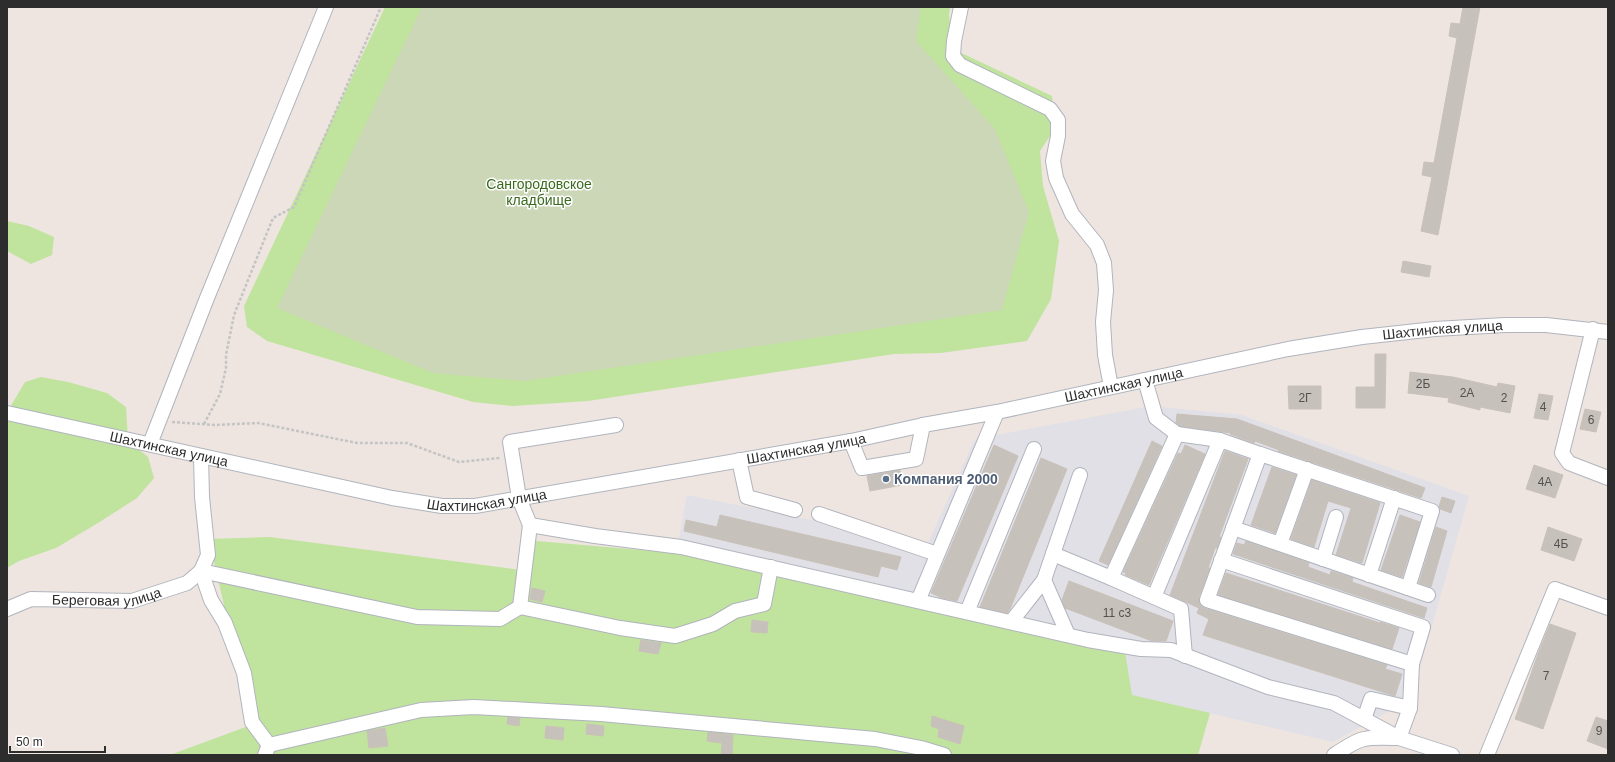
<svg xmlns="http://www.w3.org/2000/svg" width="1615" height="762" font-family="Helvetica,sans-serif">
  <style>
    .industrial { fill: #e1e0e7 }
    .green { fill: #c0e39e }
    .cemetery { fill: #ccd7b7 }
    .building { fill: #c7c1bb; stroke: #c9c1b9 }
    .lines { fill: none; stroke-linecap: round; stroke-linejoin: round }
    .minor-casing { stroke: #b0b4bd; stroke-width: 16 }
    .path { stroke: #c4c4c4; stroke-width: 2.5; stroke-dasharray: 3 2; stroke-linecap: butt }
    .minor { stroke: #fff; stroke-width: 14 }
    .service-dot { fill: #5c6f8a; stroke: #fff; stroke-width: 1.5 }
    .labels { text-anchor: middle; stroke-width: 3; stroke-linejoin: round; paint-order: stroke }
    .number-label { font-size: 12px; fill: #545250 }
    .park-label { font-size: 14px; fill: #396a1d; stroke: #fff }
    .street-label { font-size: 14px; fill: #2d2d2d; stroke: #fff }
    .service-label { font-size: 14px; font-weight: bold; fill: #4e5e75; stroke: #fff; text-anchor: start }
  </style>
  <rect width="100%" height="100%" fill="#eee5e0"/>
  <path class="industrial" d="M1151 406 1242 415 1469 496 1411 699 1333 742 1132 695 676 553 687 495 928 543 975 439Z"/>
  <path class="green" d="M385 7H950L949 15 953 49 1052 96 1056 127 1040 151 1043 186 1059 241 1051 299 1027 341 941 353 894 354 588 401 513 406 473 402 267 341 247 327 244 306Z
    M7 221 29 226 54 237 52 255 31 264 7 251Z
    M41 377 68 382 107 393 126 407 128 441 148 457 154 478 137 498 98 523 56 548 19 561 7 568V410L9 409 25 382Z
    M270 537 521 570 525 540 676 553 1125 652 1132 695 1210 713 1198 755H170L251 725 209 539Z"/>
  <path class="cemetery" d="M422 7H921L916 41 995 129 1029 212 1002 310 524 381 433 373 277 308Z"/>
  <path class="building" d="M1463 7H1480L1438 235 1421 231 1432 177 1422 175 1424 162 1434 163 1457 38 1449 36 1451 23 1460 24Z
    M1403 261 1431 266 1429 277 1401 272Z
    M1375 354H1386L1385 408H1356V387H1375Z
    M1410 372 1453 377 1497 387 1498 383 1515 386 1510 413 1480 407V410L1448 402 1449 398 1408 393Z
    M1288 386H1321V409H1289Z
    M1539 394 1553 396 1548 420 1534 418Z
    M1585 409 1601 412 1596 432 1580 429Z
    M1177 414 1237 419 1425 488 1421 498 1278 451 1279 450 1255 441 1254 443 1230 434 1231 433 1180 426 1176 423Z
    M1152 441 1162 446 1108 565 1099 561Z
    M994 445 1018 456 957 601 942 598 931 593Z
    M1185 445 1205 454 1149 585 1125 575 1126 573 1123 572 1178 453 1181 454Z
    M1225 451 1248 459 1219 537H1221L1217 548H1215L1208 568H1210L1199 597 1200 605 1204 608 1387 665 1385 669 1402 674 1395 696 1203 635 1209 619 1197 613 1199 608 1170 595Z
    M1041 458 1067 469 1010 609 1007 613 980 607Z
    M1534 465 1563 475 1555 498 1526 489Z
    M1272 467 1296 475 1275 533 1251 525Z
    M900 470 902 485 870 491 867 476Z
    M1312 480 1380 503 1362 563 1336 555 1351 508 1328 501 1314 547 1291 539Z
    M1442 497 1455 501 1451 513 1440 509 1439 507Z
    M720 515 901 557 897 570 881 566 878 577 684 531 686 520 717 527Z
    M1400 515 1420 522 1402 577 1381 570Z
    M1436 527 1447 531 1431 587 1419 583Z
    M1548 527 1582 539 1574 561 1541 550Z
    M1246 541 1309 563 1308 567 1330 575 1331 571 1353 578 1352 582 1427 608 1424 618 1233 554 1237 543 1244 545Z
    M1226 573 1380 623V622L1399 628 1392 649 1218 595Z
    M1069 581 1173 621 1166 641H1152L1065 608 1062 600Z
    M532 588 545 591 542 602 530 599Z
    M752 620 768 622 767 633 751 632Z
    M1550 624 1576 633 1543 729 1515 719 1538 654Z
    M641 640 661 643 658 654 639 651Z
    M932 716 964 726 960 744 938 737 939 729 931 726Z
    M508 717 520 718 519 726 507 724Z
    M1596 717 1608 721V749L1587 741Z
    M587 724 604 726 603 736 586 734Z
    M546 726 564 728 563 740 545 738Z
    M385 728 388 746 369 748 367 731Z
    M708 732 733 735 732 755H721L722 743 707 741Z"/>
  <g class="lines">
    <defs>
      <g id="minor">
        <path d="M961 7 954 41 953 56 960 65 1050 109 1058 120V136L1053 161 1056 178 1072 214 1097 245 1104 263 1106 290 1103 322 1105 355 1111 387"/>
        <path d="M1593 329 1562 453 1569 463 1608 478"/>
        <path id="s1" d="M7 413 392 498 442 506H475L851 441 923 425 997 412 1288 349 1362 337 1435 329 1505 325H1546L1608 332"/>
        <path d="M616 425 510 442 519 498 530 525 595 536 681 547 1088 640 1141 649 1171 650 1268 687 1334 703 1399 738 1452 755"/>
        <path d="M1220 440 1260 454 1207 600 1412 664 1410 708 1371 699 1364 719"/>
        <path d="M851 441 862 468 916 459 923 425"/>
        <path d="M150 444 207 298 326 7"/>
        <path d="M1260 454 1432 511 1408 588"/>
        <path d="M201 456 202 497 208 555 201 571 211 600 225 623 244 673 252 722 269 745"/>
        <path d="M739 460 747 497 795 510"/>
        <path d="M819 514 937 554"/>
        <path d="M1233 528 1428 595"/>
        <path d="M1280 544 1307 469"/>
        <path d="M1053 554 1111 578 1177 434 1156 418 1145 380"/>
        <path d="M1323 559 1336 517"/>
        <path d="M1221 560 1423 627 1412 664"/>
        <path d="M1369 575 1394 498"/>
        <path d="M1111 578 1154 597 1220 440 1177 434"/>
        <path d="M1044 580 1068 635"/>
        <path d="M1154 597 1181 609 1185 656"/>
        <path d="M918 601 997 412"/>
        <path d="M520 607 620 628 675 636 713 624 735 611 764 604 771 567"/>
        <path id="s2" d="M7 609 31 599 132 601 187 583 201 571 417 617 500 619 520 607 530 525"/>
        <path d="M967 612 1034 449"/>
        <path d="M1011 622 1044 580 1080 475"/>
        <path d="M1399 738 1410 708"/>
        <path d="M265 755 269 745 421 710 474 707 601 714 875 739 921 748 944 755"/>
        <path d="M1334 755C1361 737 1363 737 1395 738"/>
        <path d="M1487 755 1555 589 1608 608"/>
      </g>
    </defs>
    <use href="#minor" class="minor-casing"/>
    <path class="path" d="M172 422 215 425 258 423 357 443H407L459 462 500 458
      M204 424 220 394 226 368V355L234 315 273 218 294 207 381 7"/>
    <use href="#minor" class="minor"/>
  </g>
  <circle class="service-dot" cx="886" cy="479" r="4"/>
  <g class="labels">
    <g class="number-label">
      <text x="1423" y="388">2Б</text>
      <text x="1467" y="397">2А</text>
      <text x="1305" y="402">2Г</text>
      <text x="1504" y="402">2</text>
      <text x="1543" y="411">4</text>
      <text x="1591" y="424">6</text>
      <text x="1545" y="486">4А</text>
      <text x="1561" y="548">4Б</text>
      <text x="1117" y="617">11 с3</text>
      <text x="1546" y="680">7</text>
      <text x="1599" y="735">9</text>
    </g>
    <g class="park-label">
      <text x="539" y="189">Сангородовское<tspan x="539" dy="16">кладбище</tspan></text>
    </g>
    <g class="street-label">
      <text dy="5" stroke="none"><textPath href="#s1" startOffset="1462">Шахтинская улица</textPath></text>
      <text dy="5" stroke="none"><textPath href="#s1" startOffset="1138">Шахтинская улица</textPath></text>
      <text dy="5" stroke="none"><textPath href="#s1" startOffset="814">Шахтинская улица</textPath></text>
      <text dy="5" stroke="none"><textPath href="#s1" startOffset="166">Шахтинская улица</textPath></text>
      <text dy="5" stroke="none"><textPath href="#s1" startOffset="490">Шахтинская улица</textPath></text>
      <text dy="5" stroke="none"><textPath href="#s2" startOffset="102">Береговая улица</textPath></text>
    </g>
    <g class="service-label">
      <text x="894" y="484">Компания 2000</text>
    </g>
  </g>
  <rect width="1615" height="762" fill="none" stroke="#2d2d2d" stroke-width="16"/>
  <path d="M10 746v6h95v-6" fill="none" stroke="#2d2d2d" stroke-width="2"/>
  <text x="16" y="746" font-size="12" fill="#2d2d2d" stroke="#ffffff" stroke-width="3" paint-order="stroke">50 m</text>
</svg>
